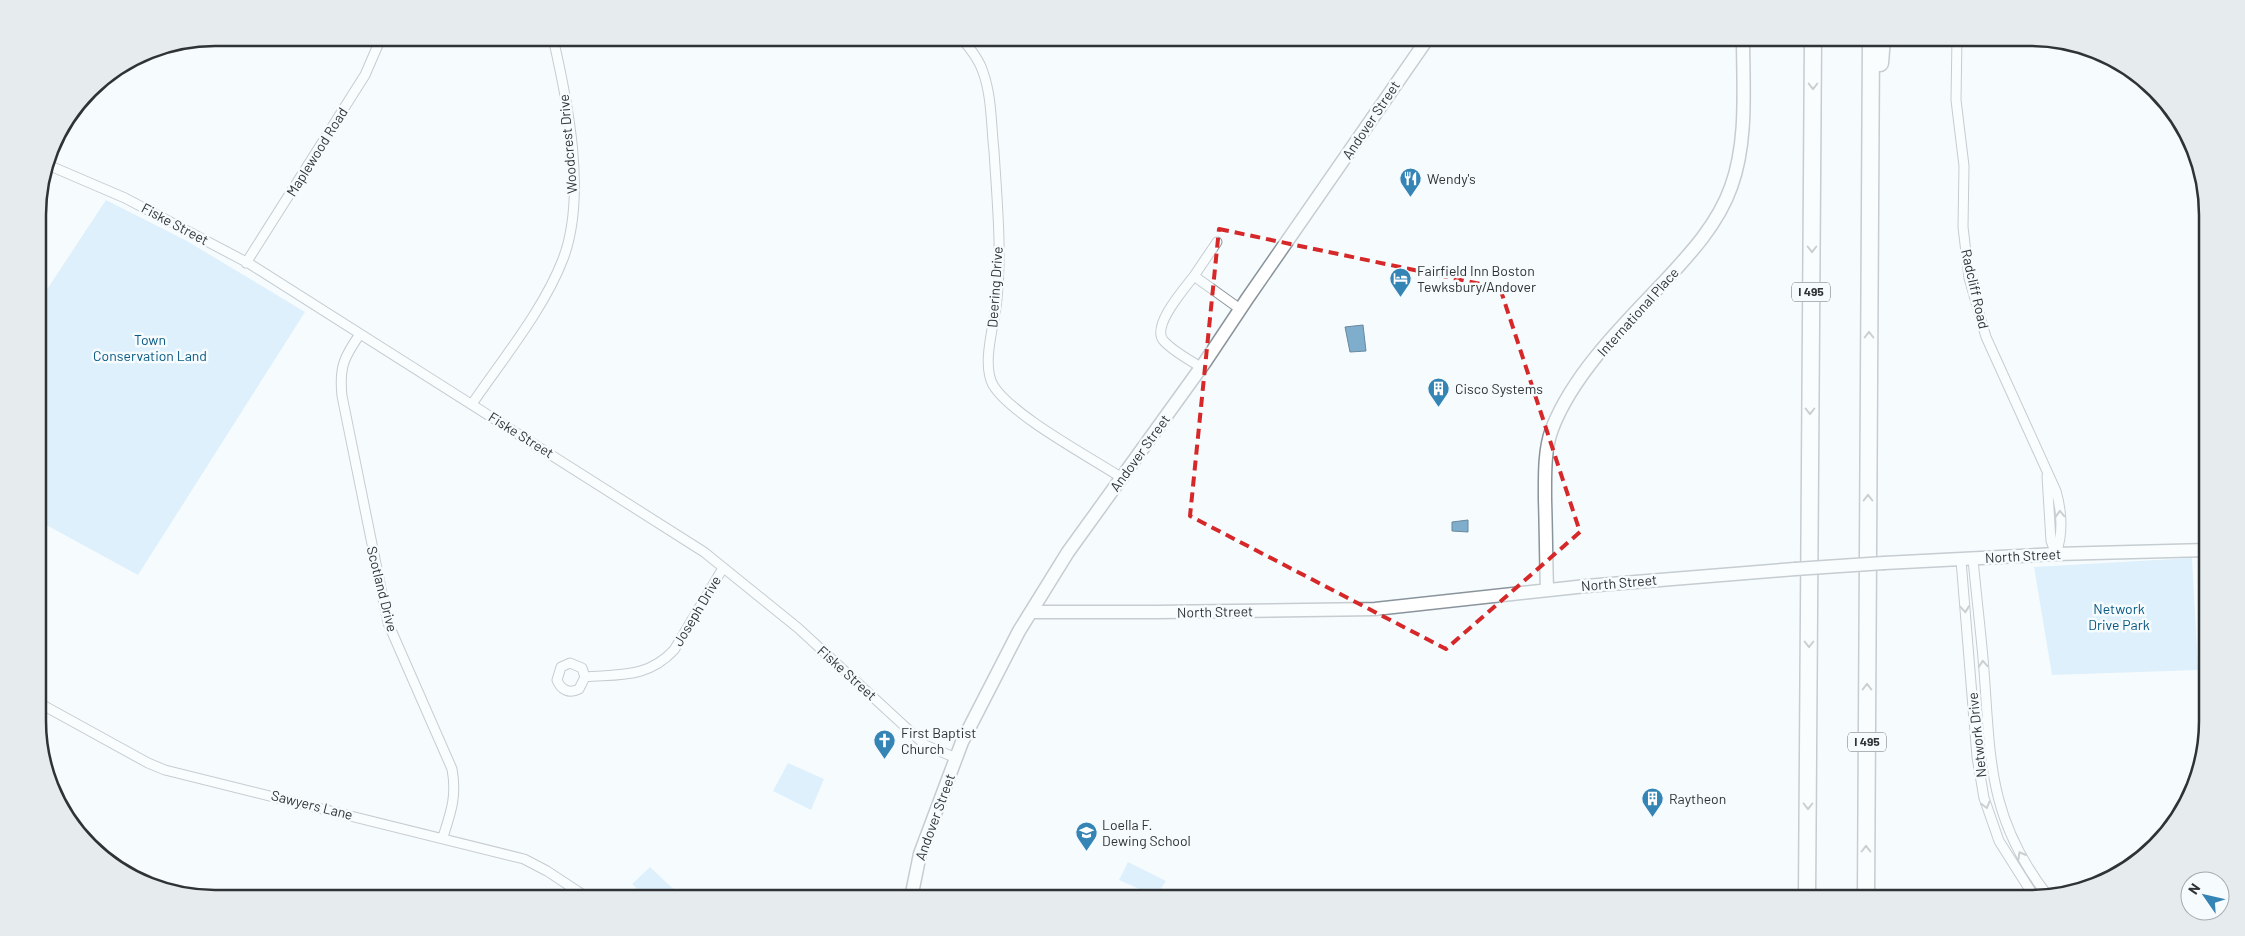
<svg xmlns="http://www.w3.org/2000/svg" width="2245" height="936" font-family="Barlow,sans-serif">
  <style>
    .green { fill: #c0e2fb }
    .water { fill: #7fadcc; stroke: #67889f }
    .lines { fill: none; stroke-linecap: round; stroke-linejoin: round }
    .street-casing { stroke: #8a949c; stroke-width: 11 }
    .secondary-casing { stroke: #8a949c; stroke-width: 15 }
    .highway-casing { stroke: #8a949c; stroke-width: 19 }
    .street { stroke: #fff; stroke-width: 9 }
    .secondary { stroke: #fff; stroke-width: 12 }
    .highway { stroke: #fff; stroke-width: 16 }
    .secondary-bridge-casing { stroke: #8a949c; stroke-width: 15; stroke-linecap: butt }
    .secondary-bridge { stroke: #fff; stroke-width: 12 }
    .oneway { stroke: #97999a }
    .marked { fill: none; stroke: #d62828; stroke-width: 4; stroke-dasharray: 10 6; stroke-linejoin: round }
    .labels { text-anchor: middle; stroke-width: 5; stroke-linejoin: round; paint-order: stroke }
    .shield { fill: #f6fbfe; stroke: #6b6f72; stroke-width: 1 }
    .shield-label { font-size: 12px; font-weight: bold; fill: #2f3336 }
    .street-label { font-size: 14px; fill: #2f3336; stroke: #f6fbfe }
    .poi-label { font-size: 14px; fill: #2f3336; stroke: #f6fbfe; text-anchor: start }
    .park-label { font-size: 14px; fill: #095983; stroke: #f6fbfe }
    .rim { fill: none; stroke: #2f3336; stroke-width: 2.5 }
  </style>
  <rect width="100%" height="100%" fill="#f6fbfe"/>
  <path class="green" d="M106 200 187 241 305 312 138 575 39 521 38 303Z
    M2192 558 2198 670 2052 675 2034 567Z
    M788 763 824 779 811 810 773 791Z
    M1128 862 1166 881 1156 896 1119 880Z
    M650 867 683 898H647L632 884Z"/>
  <path class="water" d="M1363 325 1366 351 1350 352 1345 327Z
    M1468 520V532L1452 531V522Z"/>
  <g class="lines">
    <defs>
      <path id="street" d="M961 38C970 48 979 59 983 72 992 97 991 125 994 151 997 200 1002 250 997 299 995 323 981 363 993 385 1011 415 1090 457 1122 478
        M1957 38 1956 100 1964 166 1963 227 1969 278 1986 337 2056 491C2062 512 2063 534 2056 554
        M48 165 125 198 250 264 704 552 798 628 925 745 956 758
        M246 263 365 75 381 38
        M1194 276 1217 242
        M360 334C344 357 339 367 342 396L388 623 452 769C457 796 451 812 443 837
        M1202 368C1190 360 1172 351 1163 340 1152 325 1184 289 1194 276L1240 309
        M472 404C502 360 544 309 563 259 587 196 568 103 553 38
        M2047 476 2051 541 2056 554
        M1973 559C1976 592 1980 625 1983 658 1991 753 1985 815 2048 896
        M1961 560 1977 757 1984 798 1999 841 2035 898
        M585 677 579 689C569 694 561 690 557 680L561 667 570 663 582 668 585 677C620 674 648 678 674 650L723 568
        M39 703 148 763 165 770 524 859 547 871 588 898"/>
      <path id="secondary" d="M1884 563 2056 554 2207 550
        M1547 590C1546 560 1546 530 1545 500 1545 477 1544 450 1552 429 1573 374 1624 324 1664 282 1690 254 1718 224 1731 187 1748 141 1743 86 1743 38
        M1031 612H1157L1375 609 1586 586 1795 569
        M911 898 920 854 962 742 1019 631 1068 552 1205 362 1247 299 1428 38"/>
      <path id="highway" d="M1880 63 1882 38
        M1807 898 1813 38
        M1866 898 1871 38"/>
    </defs>
    <use href="#street" class="street-casing"/>
    <use href="#secondary" class="secondary-casing"/>
    <use href="#highway" class="highway-casing"/>
    <use href="#street" class="street"/>
    <use href="#secondary" class="secondary"/>
    <use href="#highway" class="highway"/>
    <defs>
      <path id="secondary-bridge" d="M1795 569 1884 563"/>
    </defs>
    <use href="#secondary-bridge" class="secondary-bridge-casing"/>
    <use href="#secondary-bridge" class="secondary-bridge"/>
  </g>
  <defs><path id="oneway-chevron" d="M-2-3.5L2.5 0L-2 3.5" fill="none" stroke-width="1.6" stroke-linecap="round" stroke-linejoin="round" transform="scale(1.25)"/></defs>
  <g class="oneway">
    <use href="#oneway-chevron" transform="translate(1813 86) rotate(90)"/>
    <use href="#oneway-chevron" transform="translate(1812 249) rotate(90)"/>
    <use href="#oneway-chevron" transform="translate(1869 335) rotate(-90)"/>
    <use href="#oneway-chevron" transform="translate(1810 411) rotate(90)"/>
    <use href="#oneway-chevron" transform="translate(1868 498) rotate(-90)"/>
    <use href="#oneway-chevron" transform="translate(2060 514) rotate(-92)"/>
    <use href="#oneway-chevron" transform="translate(1965 609) rotate(85)"/>
    <use href="#oneway-chevron" transform="translate(1809 644) rotate(90)"/>
    <use href="#oneway-chevron" transform="translate(1983 664) rotate(-94)"/>
    <use href="#oneway-chevron" transform="translate(1867 687) rotate(-90)"/>
    <use href="#oneway-chevron" transform="translate(1986 805) rotate(75)"/>
    <use href="#oneway-chevron" transform="translate(1808 806) rotate(90)"/>
    <use href="#oneway-chevron" transform="translate(1866 849) rotate(-90)"/>
    <use href="#oneway-chevron" transform="translate(2021 855) rotate(-120)"/>
  </g>
  <path d="M0 0H2245V936H0ZM1219 229 1500 288 1580 532 1446 649 1190 516Z" fill="#f6fbfe" fill-opacity=".55" fill-rule="evenodd"/>
  <path class="marked" d="M1219 229 1500 288 1580 532 1446 649 1190 516Z"/>
  <defs>
    <symbol id="restaurant-pin" viewBox="-11 -11 22 30"><path d="M0 17L-7.5 6A9.5 9.5 0 1 1 7.5 6Z" fill="#3484b5" stroke="#f6fbfe"/><path d="M-5-6h1v4h1v-4h1v4h1v-4h1v5L-1.5 .5V6h-2V.5L-5-1ZM5-6V6H3V1.5H1.5Q1.5-4 5-6Z" fill="#fff"/></symbol>
    <symbol id="hotel-pin" viewBox="-11 -11 22 30"><path d="M0 17L-7.5 6A9.5 9.5 0 1 1 7.5 6Z" fill="#3484b5" stroke="#f6fbfe"/><path d="M-6-4.5h1.5V1H6V5H4.5V3h-9V5H-6ZM-4 0a1.8 1.8 0 1 1 3.6 0ZM.5 0V-2.5h3Q6-2.5 6 0Z" fill="#fff"/></symbol>
    <symbol id="building-pin" viewBox="-11 -11 22 30"><path d="M0 17L-7.5 6A9.5 9.5 0 1 1 7.5 6Z" fill="#3484b5" stroke="#f6fbfe"/><path d="M-4-6H4V6H1V3H-1V6H-4ZM-2.5-4.3h1.7v1.8h-1.7ZM.8-4.3h1.7v1.8H.8ZM-2.5-1h1.7V.8h-1.7ZM.8-1h1.7V.8H.8Z" fill="#fff"/></symbol>
    <symbol id="church-pin" viewBox="-11 -11 22 30"><path d="M0 17L-7.5 6A9.5 9.5 0 1 1 7.5 6Z" fill="#3484b5" stroke="#f6fbfe"/><path d="M-1.2-6h2.4v3.5h3.3v2.4h-3.3V6h-2.4V-.1h-3.3v-2.4h3.3Z" fill="#fff"/></symbol>
    <symbol id="school-pin" viewBox="-11 -11 22 30"><path d="M0 17L-7.5 6A9.5 9.5 0 1 1 7.5 6Z" fill="#3484b5" stroke="#f6fbfe"/><path d="M0-5L7-2L0 1L-7-2ZM-4 1L0 2.5L4 1V4Q0 6-4 4Z" fill="#fff"/></symbol>
  </defs>
  <g fill-rule="evenodd">
    <use href="#restaurant-pin" x="1398" y="166" width="25" height="34"/>
    <use href="#hotel-pin" x="1388" y="266" width="25" height="34"/>
    <use href="#building-pin" x="1426" y="376" width="25" height="34"/>
    <use href="#church-pin" x="872" y="728" width="25" height="34"/>
    <use href="#building-pin" x="1640" y="786" width="25" height="34"/>
    <use href="#school-pin" x="1074" y="820" width="25" height="34"/>
  </g>
  <g class="labels">
    <g class="shield">
      <rect x="1792" y="282.5" width="38" height="19" rx="4"/>
      <rect x="1848" y="732.5" width="38" height="19" rx="4"/>
    </g>
    <g class="shield-label">
      <text x="1811" y="296">I 495</text>
      <text x="1867" y="746">I 495</text>
    </g>
    <g class="street-label">
      <text transform="translate(1371 120) rotate(-56)" y="5">Andover Street</text>
      <text transform="translate(568 144) rotate(-95)" y="5">Woodcrest Drive</text>
      <text transform="translate(317 152) rotate(-58)" y="5">Maplewood Road</text>
      <text transform="translate(175 224) rotate(28)" y="5">Fiske Street</text>
      <text transform="translate(995 287) rotate(-86)" y="5">Deering Drive</text>
      <text transform="translate(1975 289) rotate(77)" y="5">Radcliff Road</text>
      <text transform="translate(1638 312) rotate(-48)" y="5">International Place</text>
      <text transform="translate(521 435) rotate(32)" y="5">Fiske Street</text>
      <text transform="translate(1140 453) rotate(-54)" y="5">Andover Street</text>
      <text transform="translate(2023 556) rotate(-3)" y="5">North Street</text>
      <text transform="translate(1619 583) rotate(-5)" y="5">North Street</text>
      <text transform="translate(382 589) rotate(76)" y="5">Scotland Drive</text>
      <text transform="translate(697 611) rotate(-59)" y="5">Joseph Drive</text>
      <text transform="translate(1215 612) rotate(-1)" y="5">North Street</text>
      <text transform="translate(847 673) rotate(42)" y="5">Fiske Street</text>
      <text transform="translate(1977 735) rotate(-96)" y="5">Network Drive</text>
      <text transform="translate(312 805) rotate(14)" y="5">Sawyers Lane</text>
      <text transform="translate(935 817) rotate(-70)" y="5">Andover Street</text>
    </g>
    <g class="poi-label">
      <text x="1427" y="184">Wendy's</text>
      <text x="1417" y="276">Fairfield Inn Boston<tspan x="1417" dy="16">Tewksbury/Andover</tspan></text>
      <text x="1455" y="394">Cisco Systems</text>
      <text x="901" y="738">First Baptist<tspan x="901" dy="16">Church</tspan></text>
      <text x="1669" y="804">Raytheon</text>
      <text x="1102" y="830">Loella F.<tspan x="1102" dy="16">Dewing School</tspan></text>
    </g>
    <g class="park-label">
      <text x="150" y="345">Town<tspan x="150" dy="16">Conservation Land</tspan></text>
      <text x="2119" y="614">Network<tspan x="2119" dy="16">Drive Park</tspan></text>
    </g>
  </g>
  <path d="M0 0H2245V936H0ZM215 46H2030A169 169 0 0 1 2199 215V721A169 169 0 0 1 2030 890H215A169 169 0 0 1 46 721V215A169 169 0 0 1 215 46Z" fill="#e6ebee" fill-rule="evenodd"/>
  <path class="rim" d="M215 46H2030A169 169 0 0 1 2199 215V721A169 169 0 0 1 2030 890H215A169 169 0 0 1 46 721V215A169 169 0 0 1 215 46Z"/>
  <g transform="translate(2205 896) rotate(304)"><circle r="24" fill="#f6fbfe" stroke="#a6abae"/>
  <path d="M0-4L9 19L0 12L-9 19Z" fill="#3484b5"/>
  <text y="-8" font-size="14" font-weight="bold" text-anchor="middle" fill="#2f3336">N</text>
  </g>
</svg>
